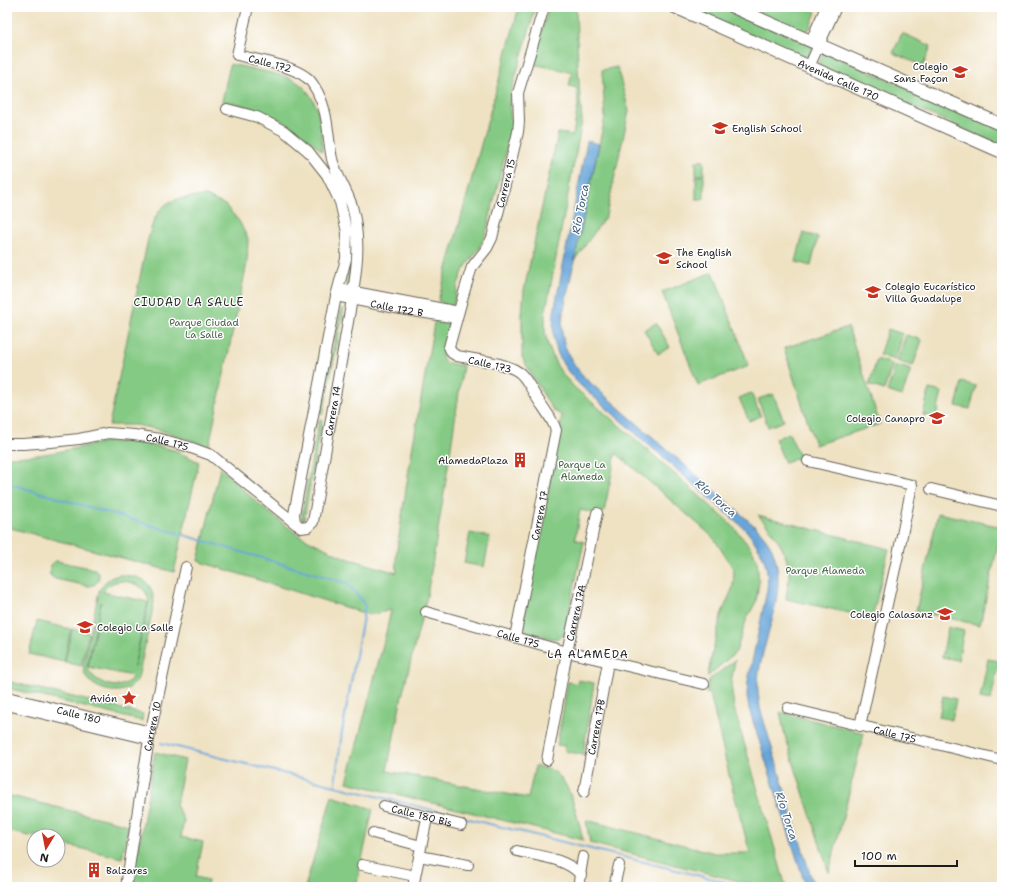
<svg xmlns="http://www.w3.org/2000/svg" width="1009" height="894" font-family="'Shantell Sans',sans-serif">
  <style>
    .green { fill: #85ca84; stroke: #507350; fill-rule: evenodd }
    .water { fill: #67a5d9; stroke: #42607a }
    .lines { fill: none; stroke-linecap: round; stroke-linejoin: round }
    .stream { stroke: #67a5d9; stroke-width: 2 }
    .minor-casing { stroke: #666156; stroke-width: 12 }
    .major-casing { stroke: #666156; stroke-width: 14 }
    .minor { stroke: #fff; stroke-width: 10 }
    .major { stroke: #fff; stroke-width: 12 }
    .labels { text-anchor: middle; stroke-width: 3; stroke-linejoin: round; paint-order: stroke }
    .street-label { font-size: 10px; fill: #1c1c1c; stroke: #fff }
    .poi-label { font-size: 10px; fill: #1c1c1c; stroke: #fff; text-anchor: end }
    .park-label { font-size: 10px; fill: #466246; stroke: #fff }
    .water-label { font-size: 11px; font-style: italic; fill: #42607a; stroke: #fff }
    .neighbourhood-label { font-size: 11px; letter-spacing: 1px; fill: #1c1c1c; stroke: #fff }
  </style>
  <rect width="100%" height="100%" fill="#fff"/>
  <filter id="ink" filterUnits="userSpaceOnUse"><feTurbulence type="fractalNoise" baseFrequency=".025" numOctaves="2"/><feDisplacementMap in="SourceGraphic" scale="8" xChannelSelector="R" yChannelSelector="G"/><feConvolveMatrix kernelMatrix="1 2 1 2 8 2 1 2 1" color-interpolation-filters="sRGB"/></filter>
  <filter id="wash" filterUnits="userSpaceOnUse"><feTurbulence type="fractalNoise" baseFrequency=".012" numOctaves="4" result="noise"/><feDisplacementMap in="SourceGraphic" scale="16" xChannelSelector="R" yChannelSelector="G"/><feGaussianBlur stdDeviation="0.9" result="paint"/><feColorMatrix in="noise" values="0 0 0 0 0 0 0 0 0 0 0 0 0 0 0 0 0 1.4 0 .05"/><feComposite in="paint" operator="in"/></filter>
  <g filter="url(#wash)">
    <rect width="100%" height="100%" fill="#efe2c3"/>
    <path class="green" d="M519 7H536L511 92 509 105 512 127 486 233 480 247 464 269 458 284 442 356 444 362 463 366 444 493 427 596 401 700 387 771 528 798 535 766C540 768 548 768 553 771 571 781 578 820 583 840L347 782 385 637 391 610 370 615 198 561 220 468 261 506 298 535 343 557 397 573 396 556 410 462 434 323 444 306 442 302 438 301Z
      M549 7H576L578 69 582 121 545 315V332L548 345 556 364 563 375 575 388 633 437 731 524 753 551 757 561 759 582 756 602 747 618 736 652 707 677 721 615 733 587 734 570 715 540 706 531 616 453 604 512 599 514 580 510 575 539 584 542 564 634 561 637 555 639 530 633 524 628 523 624 562 416 553 410 531 374 522 357V313L524 290 558 133 573 135 578 105 577 88 569 86 572 72 532 64Z
      M686 7H724L813 46 808 60Z
      M747 7H805L816 12 809 30 802 31Z
      M902 33 931 46 923 66 893 53Z
      M824 52 1002 129V146L818 65Z
      M230 64C244 67 258 70 272 73 277 75 284 75 289 78 318 89 323 124 322 151 289 122 266 108 222 101Z
      M617 67 629 111 606 216 574 261 605 117 602 70Z
      M696 161H704V175H696Z
      M696 176H704V199H696Z
      M337 180C348 205 358 232 354 260 353 268 351 276 349 285L346 284 352 259V231Z
      M206 196 225 205 239 221 248 239 247 263 209 446 160 430 135 425H109L148 239C158 201 168 198 206 196Z
      M803 233 818 237 811 266 796 262Z
      M713 272 749 366 698 385 662 292Z
      M341 309H344L323 414 320 413Z
      M656 323 670 347 658 354 644 330Z
      M848 327 880 424 815 445 784 348Z
      M888 329 903 334 895 360 879 355Z
      M906 335 922 340 913 366 897 361Z
      M877 359 893 364 884 390 869 385Z
      M896 365 911 370 902 396 887 391Z
      M962 382 976 386 970 409 956 406Z
      M929 389 942 392 936 418 923 415Z
      M751 393 761 416 749 421 739 398Z
      M773 394 784 421 768 427 758 399Z
      M319 420H322L304 520 301 519Z
      M789 433 800 457 785 463 775 439Z
      M104 442H139L174 450 199 462 174 572 7 527V457C40 457 72 449 104 442Z
      M938 513 1002 527 980 625 916 611Z
      M758 515 889 549 872 618 786 599C787 591 788 584 789 576 789 552 773 532 758 515Z
      M470 533 490 537 484 567 464 563Z
      M56 561 95 569 99 575C99 582 95 586 88 586L55 579 50 575C49 569 50 563 56 561Z
      M120 575C141 576 153 581 154 603L138 678C137 680 135 684 133 685 120 697 93 690 85 675 84 672 84 669 83 666L99 591C105 581 109 577 120 575ZM121 581C135 582 147 587 149 602L134 667 148 602 103 592C108 584 113 582 121 581ZM101 602 88 667 133 676C122 695 93 683 87 667Z
      M37 621 71 629 64 662 29 654Z
      M948 627 964 631 958 660 942 657Z
      M72 629 89 633 81 666 65 662Z
      M988 659 999 661 991 700 980 698Z
      M735 660 731 683 734 708 786 887H761L590 843 586 820 715 853H750L731 783 710 694 706 693 709 680Z
      M578 680 594 683 583 755 565 751V746L557 745 568 682 577 684Z
      M7 681 143 714 142 721 7 688Z
      M943 696 956 699 952 720 939 717Z
      M780 712 864 733 829 873 785 736Z
      M155 752 185 760 176 805 184 820 181 837 203 842 196 877 208 880 207 887H132Z
      M7 795 129 825 122 858 58 843V836H34V837L7 831Z
      M332 796 373 809 356 887H305Z"/>
    <path class="water" d="M587 141 599 144 563 314C559 343 568 358 586 379L757 528C763 535 770 543 773 551 789 594 762 638 758 680 757 690 759 699 760 708L814 887H806L749 709 747 695 748 681 767 590C770 564 761 549 745 529L580 385C557 362 551 344 554 312Z"/>
    <g class="lines">
      <path class="stream" d="M7 483 347 583 360 598 365 606 342 732 336 776V786
        M161 743 725 882 742 887"/>
    </g>
  </g>
  <g filter="url(#ink)">
    <g class="lines">
      <defs>
        <g id="minor">
          <path d="M811 41 826 7"/>
          <path d="M809 67 836 7"/>
          <path id="s1" d="M227 109 257 117 284 131 308 151 327 175 331 183 340 202 347 232 346 259 336 296 294 514 295 522 301 528 308 527 313 522 352 299C357 267 361 239 352 206 347 190 336 175 332 159 327 134 329 114 317 91 314 86 311 80 306 77 291 65 257 60 237 55L248 7"/>
          <path d="M339 289 454 311"/>
          <path id="s2" d="M336 296 401 309 457 318"/>
          <path id="s3" d="M7 444H23L51 442 79 439 108 433 134 435 160 439 186 446 211 455 296 524"/>
          <path d="M808 461 912 485 898 555 860 726"/>
          <path d="M931 489 1002 506"/>
          <path id="s4" d="M426 612 567 652 704 684"/>
          <path id="s5" d="M515 637 556 430C552 418 544 409 537 398 532 391 528 381 522 375 512 363 472 359 457 356L452 353 449 347 465 289 472 267 487 248 492 238 518 132 519 121 518 93 544 7"/>
          <path id="s6" d="M7 697 151 732"/>
          <path d="M7 705 149 739"/>
          <path id="s7" d="M788 708 1002 760"/>
          <path id="s8" d="M547 760 567 652 597 513"/>
          <path id="s9" d="M584 792 608 662"/>
          <path id="s10" d="M384 806 461 825"/>
          <path d="M373 833 421 846"/>
          <path d="M517 851C538 856 566 858 581 875"/>
          <path d="M419 856 468 865"/>
          <path d="M362 865 415 876"/>
          <path id="s11" d="M126 887 149 739 186 567"/>
          <path d="M413 887 427 818"/>
          <path d="M578 887 583 857"/>
          <path d="M614 887 619 865"/>
        </g>
        <g id="major">
          <path id="s12" d="M675 7 1002 152"/>
          <path d="M733 7 1002 125"/>
        </g>
      </defs>
      <use href="#minor" class="minor-casing"/>
      <use href="#major" class="major-casing"/>
      <use href="#minor" class="minor"/>
      <use href="#major" class="major"/>
    </g>
  </g>
  <defs>
    <symbol id="school-bare" viewBox="-9 -9 18 18"><path d="M0-5L7-2L0 1L-7-2ZM-4 1L0 2.5L4 1V4Q0 6-4 4Z" fill="#c8321e" stroke="#fff" stroke-width="2.5" paint-order="stroke"/></symbol>
    <symbol id="building-bare" viewBox="-9 -9 18 18"><path d="M-4-6H4V6H1V3H-1V6H-4ZM-2.5-4.3h1.7v1.8h-1.7ZM.8-4.3h1.7v1.8H.8ZM-2.5-1h1.7V.8h-1.7ZM.8-1h1.7V.8H.8Z" fill="#c8321e" stroke="#fff" stroke-width="2.5" paint-order="stroke"/></symbol>
    <symbol id="sight-bare" viewBox="-9 -9 18 18"><path d="M0-6L1.8-2.2L6-1.7L2.9 1.2L3.7 5.4L0 3.3L-3.7 5.4L-2.9 1.2L-6-1.7L-1.8-2.2Z" fill="#c8321e" stroke="#fff" stroke-width="2.5" paint-order="stroke"/></symbol>
  </defs>
  <g fill-rule="evenodd">
    <use href="#school-bare" x="949" y="61" width="22" height="22"/>
    <use href="#school-bare" x="709" y="117" width="22" height="22"/>
    <use href="#school-bare" x="653" y="247" width="22" height="22"/>
    <use href="#school-bare" x="862" y="281" width="22" height="22"/>
    <use href="#school-bare" x="926" y="407" width="22" height="22"/>
    <use href="#building-bare" x="509" y="449" width="22" height="22"/>
    <use href="#school-bare" x="934" y="603" width="22" height="22"/>
    <use href="#school-bare" x="74" y="616" width="22" height="22"/>
    <use href="#sight-bare" x="118" y="687" width="22" height="22"/>
    <use href="#building-bare" x="83" y="859" width="22" height="22"/>
  </g>
  <g class="labels">
    <g class="street-label">
      <text transform="translate(270 63) rotate(14)" y="4">Calle 172</text>
      <text dy="4" stroke="none"><textPath href="#s12" startOffset="179">Avenida Calle 170</textPath></text>
      <text dy="4" stroke="none"><textPath href="#s5" startOffset="532">Carrera 15</textPath></text>
      <text dy="4" stroke="none"><textPath href="#s2" startOffset="62">Calle 172 B</textPath></text>
      <text transform="translate(490 364) rotate(13)" y="4">Calle 173</text>
      <text dy="4" stroke="none"><textPath href="#s1" startOffset="615">Carrera 14</textPath></text>
      <text dy="4" stroke="none"><textPath href="#s3" startOffset="162">Calle 175</textPath></text>
      <text dy="4" stroke="none"><textPath href="#s5" startOffset="124">Carrera 17</textPath></text>
      <text dy="4" stroke="none"><textPath href="#s8" startOffset="150">Carrera 17A</textPath></text>
      <text dy="4" stroke="none"><textPath href="#s4" startOffset="96">Calle 175</textPath></text>
      <text dy="4" stroke="none"><textPath href="#s6" startOffset="74">Calle 180</textPath></text>
      <text dy="4" stroke="none"><textPath href="#s11" startOffset="163">Carrera 10</textPath></text>
      <text dy="4" stroke="none"><textPath href="#s9" startOffset="66">Carrera 17B</textPath></text>
      <text dy="4" stroke="none"><textPath href="#s7" startOffset="110">Calle 175</textPath></text>
      <text dy="4" stroke="none"><textPath href="#s10" startOffset="39">Calle 180 Bis</textPath></text>
    </g>
    <g class="poi-label">
      <text x="948" y="70">Colegio<tspan x="948" dy="12">Sans Façon</tspan></text>
      <text x="732" y="132" text-anchor="start">English School</text>
      <text x="676" y="256" text-anchor="start">The English<tspan x="676" dy="12">School</tspan></text>
      <text x="885" y="290" text-anchor="start">Colegio Eucarístico<tspan x="885" dy="12">Villa Guadalupe</tspan></text>
      <text x="925" y="422">Colegio Canapro</text>
      <text x="508" y="464">AlamedaPlaza</text>
      <text x="933" y="618">Colegio Calasanz</text>
      <text x="97" y="631" text-anchor="start">Colegio La Salle</text>
      <text x="117" y="702">Avión</text>
      <text x="106" y="874" text-anchor="start">Balzares</text>
    </g>
    <g class="park-label">
      <text x="204" y="326">Parque Ciudad<tspan x="204" dy="12">La Salle</tspan></text>
      <text x="582" y="468">Parque La<tspan x="582" dy="12">Alameda</tspan></text>
      <text x="825" y="574">Parque Alameda</text>
    </g>
    <g class="water-label">
      <text transform="translate(580 209) rotate(-79)" y="4">Río Torca</text>
      <text transform="translate(716 498) rotate(41)" y="4">Río Torca</text>
      <text transform="translate(787 816) rotate(72)" y="4">Río Torca</text>
    </g>
    <g class="neighbourhood-label">
      <text x="189" y="306">CIUDAD LA SALLE</text>
      <text x="588" y="658">LA ALAMEDA</text>
    </g>
  </g>
  <rect width="1009" height="894" fill="none" stroke="#fff" stroke-width="24"/>
  <g transform="translate(46 848) rotate(190)"><circle r="19" fill="#ffffff" stroke="#a4a4a4"/>
  <path d="M0-3L7 15L0 10L-7 15Z" fill="#c8321e"/>
  <text y="-6" font-size="11" font-weight="bold" text-anchor="middle" fill="#1c1c1c">N</text>
  </g>
  <path d="M855 860v6h102v-6" fill="none" stroke="#1c1c1c" stroke-width="2"/>
  <text x="861" y="860" font-size="12" fill="#1c1c1c" stroke="#ffffff" stroke-width="3" paint-order="stroke">100 m</text>
</svg>
